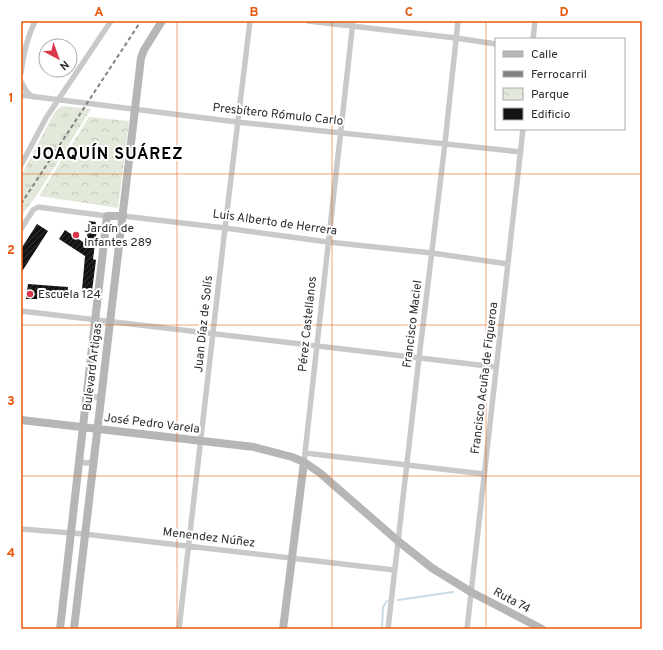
<svg xmlns="http://www.w3.org/2000/svg" width="663" height="650" font-family="Overpass,sans-serif">
  <style>
    .grass { fill: url(#grass-tufts) }
    .park { fill: url(#park-crowns) }
    .lines { fill: none; stroke-linecap: round; stroke-linejoin: round }
    .stream { stroke: #c7dde8; stroke-width: 2 }
    .building { fill: url(#building-hatch) }
    .street { stroke: #c9c9c9; stroke-width: 5.5 }
    .secondary { stroke: #b6b6b6; stroke-width: 8 }
    .rail { stroke: #818181; stroke-width: 2; stroke-dasharray: 4 3; stroke-linecap: butt }
    .grid { fill: none; stroke: #e8590c; stroke-width: 1; stroke-opacity: 0.55 }
    .poi-dot { fill: #db374c; stroke: #fff; stroke-width: 1.5 }
    .labels { text-anchor: middle; stroke-width: 4; stroke-linejoin: round; paint-order: stroke }
    .street-label { font-size: 12px; fill: #2c2c2c; stroke: #fff }
    .poi-label { font-size: 12px; fill: #2c2c2c; stroke: #fff; text-anchor: start }
    .district-label { font-size: 16px; font-weight: bold; letter-spacing: 1px; fill: #000; stroke: #fff }
    .neatline { fill: none; stroke: #e8590c; stroke-width: 1.5 }
    .grid-label { font-size: 13px; text-anchor: middle; font-weight: bold; fill: #e8590c }
  </style>
  <defs>
    <pattern id="grass-tufts" width="24" height="20" patternUnits="userSpaceOnUse"><rect width="24" height="20" fill="#e3e9da"/><path d="M3 7l-1-3M5 7V3M7 7l1-3M15 17l-1-3M17 17v-4M19 17l1-3" fill="none" stroke="#c3c8bb"/></pattern>
    <pattern id="park-crowns" width="20" height="18" patternUnits="userSpaceOnUse"><rect width="20" height="18" fill="#e3e9da"/><path d="M2 6a3 3 0 1 1 6 0M12 15a3 3 0 1 1 6 0" fill="none" stroke="#c3c8bb"/></pattern>
    <pattern id="building-hatch" width="6" height="6" patternUnits="userSpaceOnUse"><rect width="6" height="6" fill="#131313"/><path d="M-1 1l2-2M0 6l6-6M5 7l2-2" fill="none" stroke="#363636"/></pattern>
  </defs>
  <rect width="100%" height="100%" fill="#fff"/>
  <path class="grass" d="M64 106 91 109 37 195 21 216V176L54 113 60 107Z"/>
  <path class="park" d="M89 117 129 121 118 208 39 196Z"/>
  <g class="lines">
    <path class="stream" d="M398 600 453 592
      M382 629 383 607 387 601"/>
  </g>
  <path class="building" d="M89 221 96 222 95 228 97 229 93 259 96 260 92 291 82 290 85 256 59 239 65 230 86 244Z
    M37 224 48 231 21 273V249Z
    M28 284 68 287 67 298 41 295 40 299H26Z"/>
  <g class="lines">
    <path class="street" d="M308 21 456 38 496 44
      M533 39 535 21
      M21 73C23 55 27 38 35 21
      M21 82 27 92 33 97
      M21 95 237 122 521 152
      M21 165 46 118 111 21
      M123 216 225 228 328 242 432 253 508 264
      M21 229 33 210 38 207 107 216
      M21 311 496 367
      M86 399 90 396 97 397 101 401
      M305 453 484 474
      M79 459C84 464 87 464 93 461
      M304 462 353 21
      M21 529 84 534 394 570
      M179 629 225 228 250 21
      M388 629 419 358 445 143 458 21
      M467 629 523 129"/>
    <path class="secondary" d="M21 420 254 447 292 457 304 462 320 473 398 541 432 568 471 592 542 629
      M60 629 107 216H123
      M74 629 141 58 144 50 162 21
      M283 629 304 462"/>
    <path class="rail" d="M21 204 141 21"/>
  </g>
  <path class="grid" d="M177 21V629M332 21V629M486 21V629M21 174H642M21 325H642M21 476H642"/>
  <g class="poi-dot">
    <circle cx="76" cy="235" r="4"/>
    <circle cx="30" cy="294" r="4"/>
  </g>
  <g class="labels">
    <g class="street-label">
      <text transform="translate(278 114) rotate(6)" y="4">Presbítero Rómulo Carlo</text>
      <text transform="translate(275 222) rotate(8)" y="4">Luis Alberto de Herrera</text>
      <text transform="translate(203 324) rotate(-84)" y="4">Juan Díaz de Solís</text>
      <text transform="translate(307 324) rotate(-84)" y="4">Pérez Castellanos</text>
      <text transform="translate(412 324) rotate(-83)" y="4">Francisco Maciel</text>
      <text transform="translate(92 367) rotate(-83)" y="4">Bulevard Artigas</text>
      <text transform="translate(484 378) rotate(-83)" y="4">Francisco Acuña de Figueroa</text>
      <text transform="translate(152 423) rotate(7)" y="4">José Pedro Varela</text>
      <text transform="translate(209 537) rotate(7)" y="4">Menendez Núñez</text>
      <text transform="translate(512 600) rotate(28)" y="4">Ruta 74</text>
    </g>
    <g class="poi-label">
      <text x="84" y="232">Jardín de<tspan x="84" dy="14">Infantes 289</tspan></text>
      <text x="38" y="298">Escuela 124</text>
    </g>
    <g class="district-label">
      <text x="108" y="159">JOAQUÍN SUÁREZ</text>
    </g>
  </g>
  <rect width="663" height="650" fill="none" stroke="#ffffff" stroke-width="44"/>
  <rect x="495" y="38" width="130" height="92" fill="#ffffff" stroke="#ababab"/>
  <rect x="503" y="51" width="20" height="6" fill="#b6b6b6" stroke="#ababab"/>
  <text x="531" y="58" font-size="12" fill="#2c2c2c">Calle</text>
  <rect x="503" y="71" width="20" height="6" fill="#818181" stroke="#ababab"/>
  <text x="531" y="78" font-size="12" fill="#2c2c2c">Ferrocarril</text>
  <rect x="503" y="88" width="20" height="12" fill="url(#park-crowns)" stroke="#ababab"/>
  <text x="531" y="98" font-size="12" fill="#2c2c2c">Parque</text>
  <rect x="503" y="108" width="20" height="12" fill="#131313" stroke="#ababab"/>
  <text x="531" y="118" font-size="12" fill="#2c2c2c">Edificio</text>
  <g transform="translate(58 58) rotate(139)"><circle r="19" fill="#ffffff" stroke="#ababab"/>
  <path d="M0-3L7 15L0 10L-7 15Z" fill="#db374c"/>
  <text y="-6" font-size="11" font-weight="bold" text-anchor="middle" fill="#2c2c2c">N</text>
  </g>
  <rect x="22" y="22" width="619" height="606" class="neatline"/>
  <g class="grid-label">
    <text x="99" y="16">A</text>
    <text x="254" y="16">B</text>
    <text x="409" y="16">C</text>
    <text x="564" y="16">D</text>
    <text x="11" y="102">1</text>
    <text x="11" y="254">2</text>
    <text x="11" y="405">3</text>
    <text x="11" y="557">4</text>
  </g>
</svg>
